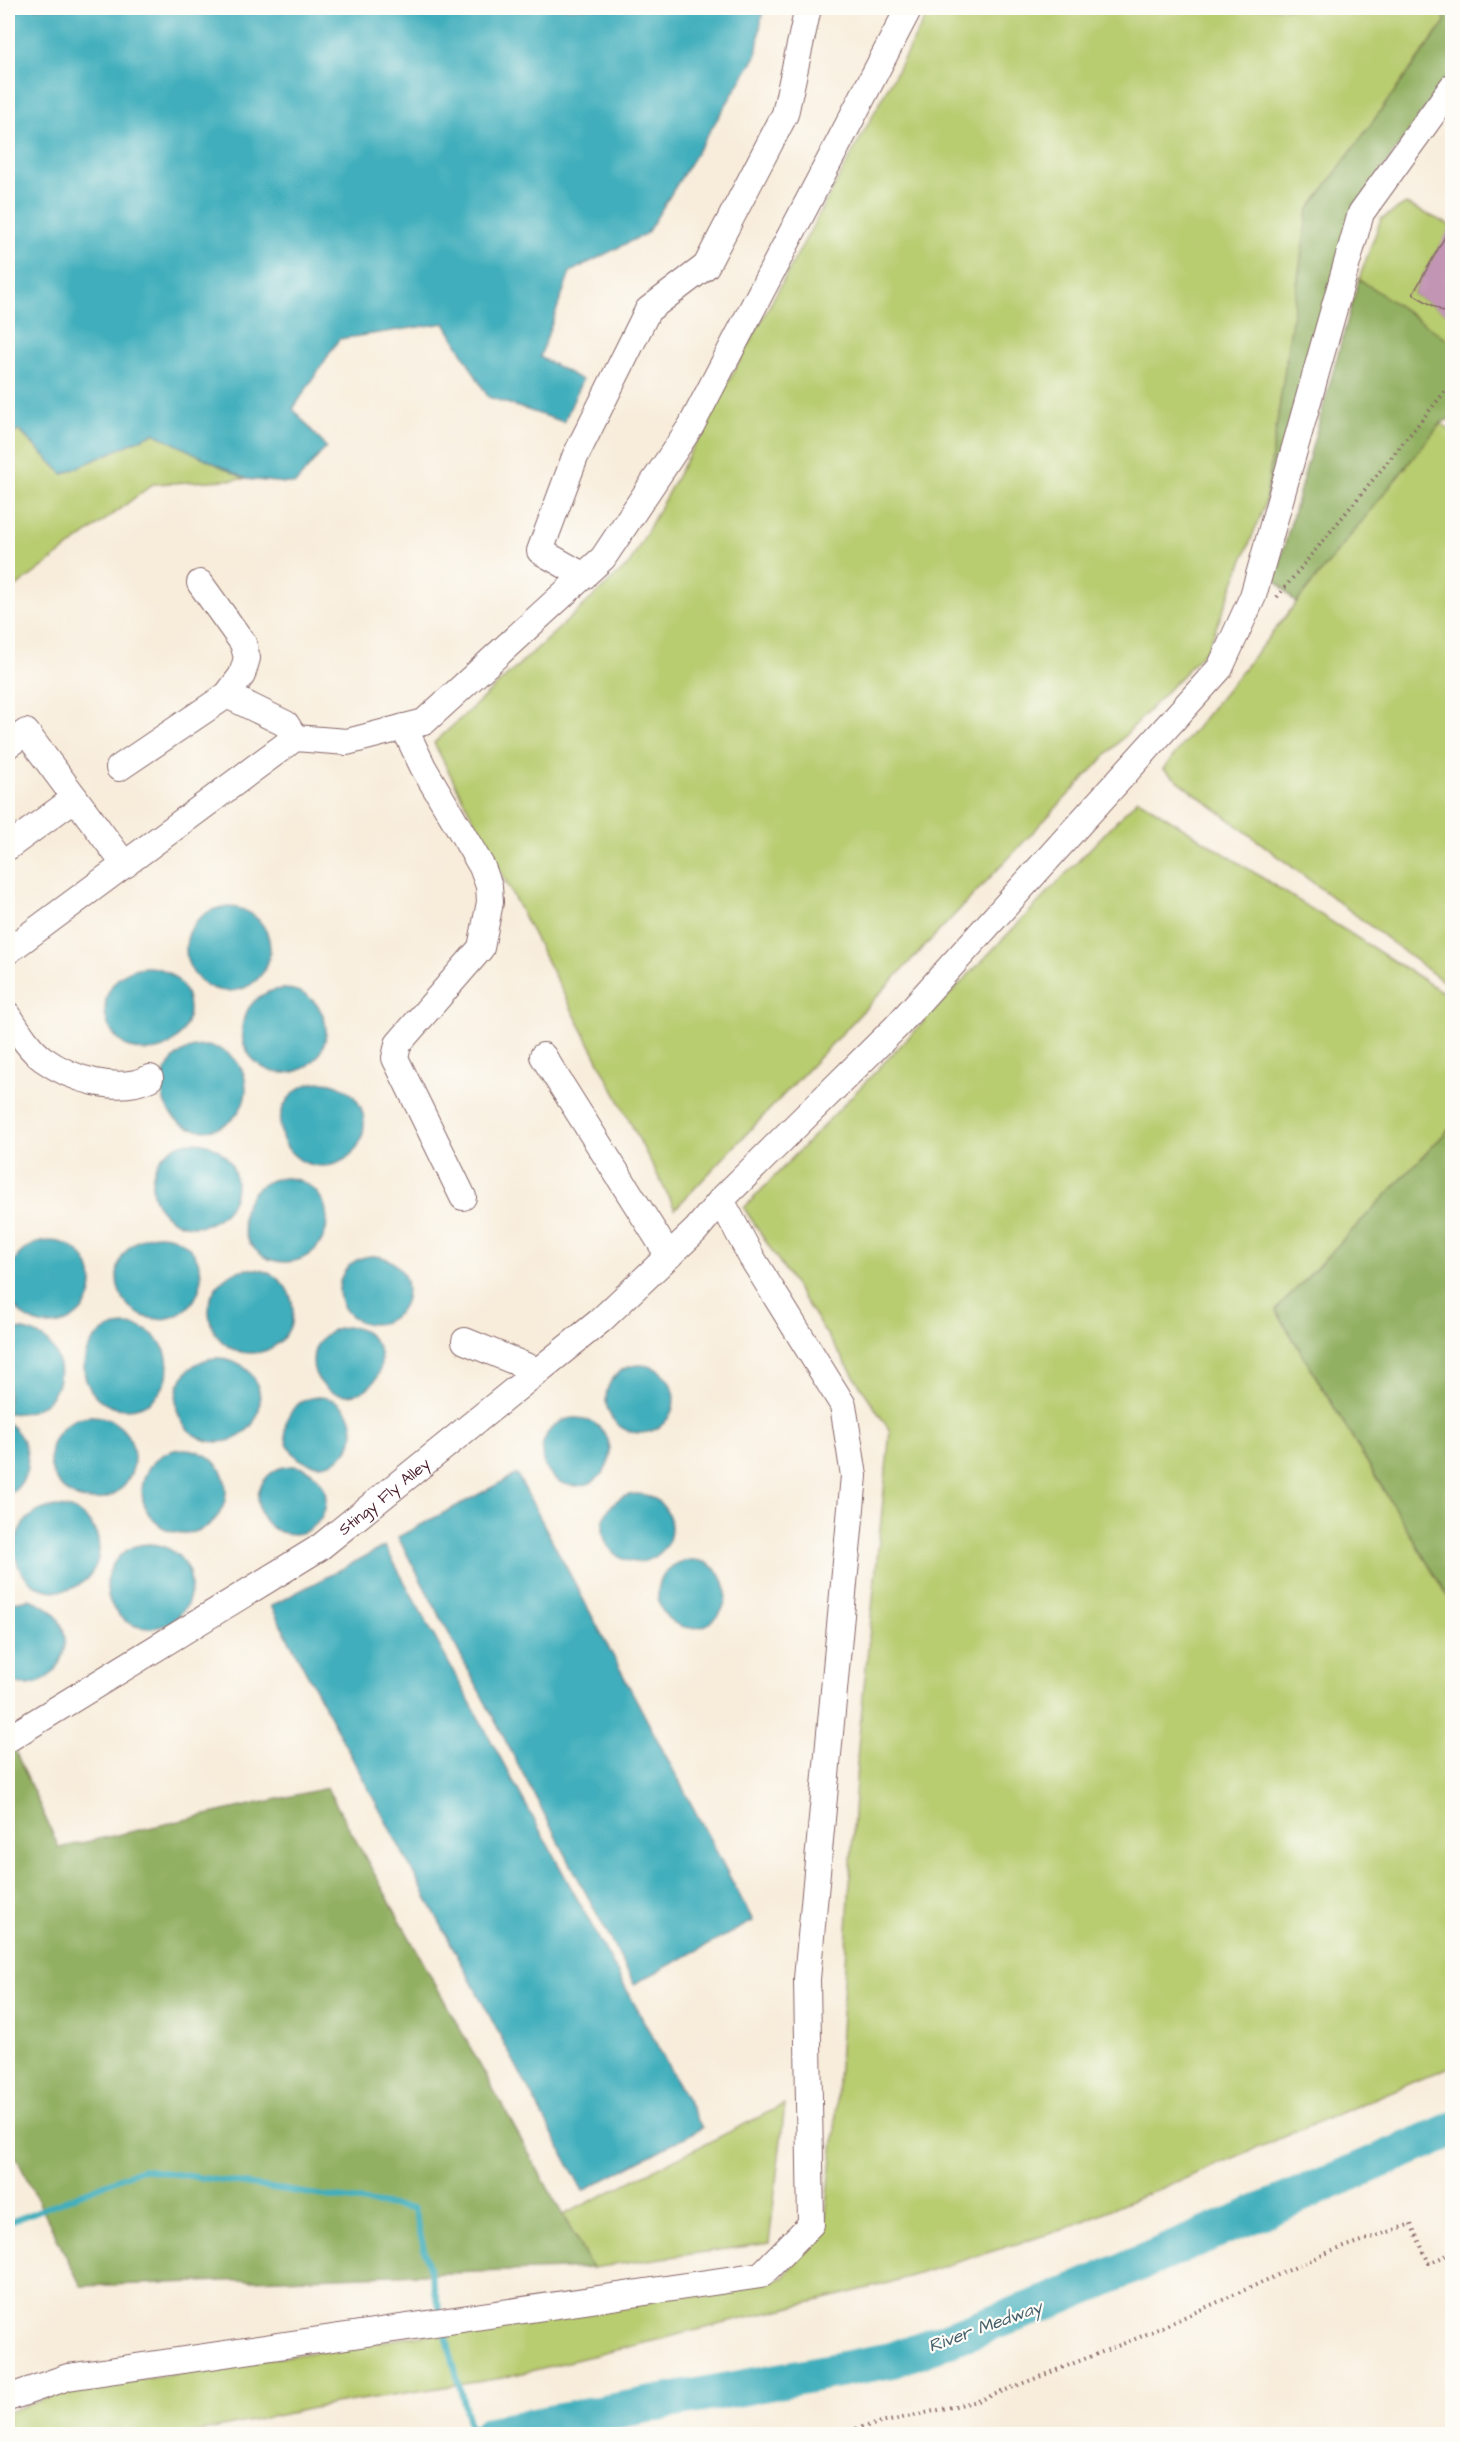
<svg xmlns="http://www.w3.org/2000/svg" width="1460" height="2442" font-family="'Architects Daughter',sans-serif">
  <style>
    .green { fill: #b8cc70; stroke: #81764e; stroke-width: 1.5 }
    .forest { fill: #92b062; stroke: #6e6846; stroke-width: 1.5 }
    .water { fill: #40aebc; stroke: #456674; stroke-width: 1.5 }
    .lines { fill: none; stroke-linecap: round; stroke-linejoin: round }
    .stream { stroke: #40aebc; stroke-width: 6 }
    .river { stroke: #40aebc; stroke-width: 36 }
    .building { fill: #c295b5 }
    .minor-casing { stroke: #876769; stroke-width: 28 }
    .path { stroke: #876769; stroke-width: 4; stroke-dasharray: 1.5 4.5; stroke-linecap: butt }
    .minor { stroke: #fff; stroke-width: 26 }
    .labels { text-anchor: middle; stroke-width: 4.5; stroke-linejoin: round; paint-order: stroke }
    .street-label { font-size: 16px; fill: #4a1f2b; stroke: #fdfcf7 }
    .water-label { font-size: 18px; font-style: italic; fill: #465f6c; stroke: #fdfcf7 }
  </style>
  <rect width="100%" height="100%" fill="#fdfcf7"/>
  <filter id="ink" filterUnits="userSpaceOnUse"><feTurbulence type="fractalNoise" baseFrequency=".0167" numOctaves="2"/><feDisplacementMap in="SourceGraphic" scale="12" xChannelSelector="R" yChannelSelector="G"/><feConvolveMatrix kernelMatrix="1 2 1 2 8 2 1 2 1" color-interpolation-filters="sRGB"/></filter>
  <filter id="wash" filterUnits="userSpaceOnUse"><feTurbulence type="fractalNoise" baseFrequency=".008" numOctaves="4" result="noise"/><feDisplacementMap in="SourceGraphic" scale="24" xChannelSelector="R" yChannelSelector="G"/><feGaussianBlur stdDeviation="1.35" result="paint"/><feColorMatrix in="noise" values="0 0 0 0 0 0 0 0 0 0 0 0 0 0 0 0 0 1.4 0 .05"/><feComposite in="paint" operator="in"/></filter>
  <g filter="url(#wash)">
    <rect width="100%" height="100%" fill="#f8eddb"/>
    <path class="green" d="M931 8H1443L1445 22 1308 211 1265 504 1208 648 675 1209 434 743 630 563Z
      M1406 204 1452 226V253L1440 246 1413 294 1450 315 1452 312V343L1359 279 1381 219Z
      M1441 423 1452 431V988L1163 769Z
      M18 430 63 474 154 433 246 479 153 484 8 593V438Z
      M1138 799 1452 998V1126L1276 1310 1452 1604V2066L1062 2230 885 2284 502 2378 328 2405 189 2434H8V2412L67 2391 783 2278 825 2221 835 2131 858 1746 890 1431 744 1208Z
      M785 2104 769 2243 592 2268 563 2215Z"/>
    <path class="forest" d="M1443 8H1452V70L1355 208 1265 504 1308 211 1445 22Z
      M1359 279 1452 343V418L1441 423 1296 603 1275 579Z
      M1452 1126V1604L1276 1310Z
      M8 1735 59 1848 327 1788 592 2268 81 2286 8 2141Z"/>
    <path class="water" d="M8 8H763L756 56 647 233 570 272 540 357 582 380 564 422 488 397 445 323 339 339 293 409 326 447 295 484 246 479 154 433 63 474 19 430 8 438Z
      M186 949a42 42 0 1 1 84 0a42 42 0 1 1-84 0Z
      M105 1009a42 42 0 1 1 84 0a42 42 0 1 1-84 0Z
      M242 1031a42 42 0 1 1 84 0a42 42 0 1 1-84 0Z
      M162 1088a42 42 0 1 1 84 0a42 42 0 1 1-84 0Z
      M280 1124a42 42 0 1 1 84 0a42 42 0 1 1-84 0Z
      M152 1184a42 42 0 1 1 84 0a42 42 0 1 1-84 0Z
      M243 1220a42 42 0 1 1 84 0a42 42 0 1 1-84 0Z
      M117 1277a42 42 0 1 1 84 0a42 42 0 1 1-84 0Z
      M8 1283a42 42 0 1 1 84 0a42 42 0 1 1-84 0Z
      M339 1290a34 34 0 1 1 68 0a34 34 0 1 1-68 0Z
      M209 1311a42 42 0 1 1 84 0a42 42 0 1 1-84 0Z
      M84 1367a42 42 0 1 1 84 0a42 42 0 1 1-84 0Z
      M313 1361a34 34 0 1 1 68 0a34 34 0 1 1-68 0Z
      M9 1329C79 1327 74 1420 8 1413Z
      M176 1400a42 42 0 1 1 84 0a42 42 0 1 1-84 0Z
      M606 1399a34 34 0 1 1 68 0a34 34 0 1 1-68 0Z
      M285 1431a34 34 0 1 1 68 0a34 34 0 1 1-68 0Z
      M50 1458a42 42 0 1 1 84 0a42 42 0 1 1-84 0Z
      M542 1452a34 34 0 1 1 68 0a34 34 0 1 1-68 0Z
      M8 1423C32 1441 36 1478 8 1495Z
      M142 1491a42 42 0 1 1 84 0a42 42 0 1 1-84 0Z
      M258 1500a34 34 0 1 1 68 0a34 34 0 1 1-68 0Z
      M517 1474 753 1921 634 1984 398 1537Z
      M603 1528a34 34 0 1 1 68 0a34 34 0 1 1-68 0Z
      M15 1549a42 42 0 1 1 84 0a42 42 0 1 1-84 0Z
      M107 1586a42 42 0 1 1 84 0a42 42 0 1 1-84 0Z
      M385 1546 702 2128 583 2191 271 1606Z
      M658 1594a34 34 0 1 1 68 0a34 34 0 1 1-68 0Z
      M29 1599C95 1619 59 1704 8 1681V1603Z"/>
    <g class="lines">
      <path class="stream" d="M8 2223 142 2169 414 2209 441 2315
        M444 2328 472 2434"/>
      <path class="river" d="M490 2434 892 2360 1049 2302 1452 2130"/>
    </g>
    <g id="blocks">
      <path class="building" d="M1452 224V317L1413 294Z"/>
    </g>
  </g>
  <g filter="url(#ink)">
    <use href="#blocks" fill-opacity="0" stroke="#876769" stroke-width="1.5"/>
    <g class="lines">
      <defs>
        <g id="minor">
          <path d="M584 576 540 551 575 457 648 310 706 266 785 114 808 8"/>
          <path d="M227 695 286 724 295 738"/>
          <path d="M404 727 423 767 482 867 489 886 490 902 481 948 398 1044 395 1058 463 1197"/>
          <path d="M8 745 26 732 125 865"/>
          <path d="M119 768 227 695 242 675 247 658 243 643 200 583"/>
          <path d="M8 847 75 798"/>
          <path d="M8 951 295 738 347 742 424 722 603 558 691 426 909 8"/>
          <path d="M8 1015C18 1030 28 1048 43 1059 71 1079 117 1094 150 1078"/>
          <path d="M543 1056 669 1256"/>
          <path d="M465 1341 538 1371"/>
          <path id="s1" d="M8 1739 319 1548 600 1321 696 1230 721 1200 896 1027 1220 668 1253 596 1361 213 1452 87"/>
          <path d="M8 2398 68 2377 761 2275 811 2224 807 1979 854 1476 843 1405 752 1258 721 1200"/>
        </g>
      </defs>
      <use href="#minor" class="minor-casing"/>
      <path class="path" d="M1277 597 1452 383
        M832 2434 978 2401 1140 2337 1327 2253 1411 2224 1429 2263 1452 2253"/>
      <use href="#minor" class="minor"/>
    </g>
  </g>
  <g class="labels">
    <g class="street-label">
      <text dy="6" stroke="none"><textPath href="#s1" startOffset="448">Stingy Fly Alley</textPath></text>
    </g>
    <g class="water-label">
      <text transform="translate(985 2326) rotate(-20)" y="6">River Medway</text>
    </g>
  </g>
  <rect width="1460" height="2442" fill="none" stroke="#fdfcf7" stroke-width="30"/>
</svg>
